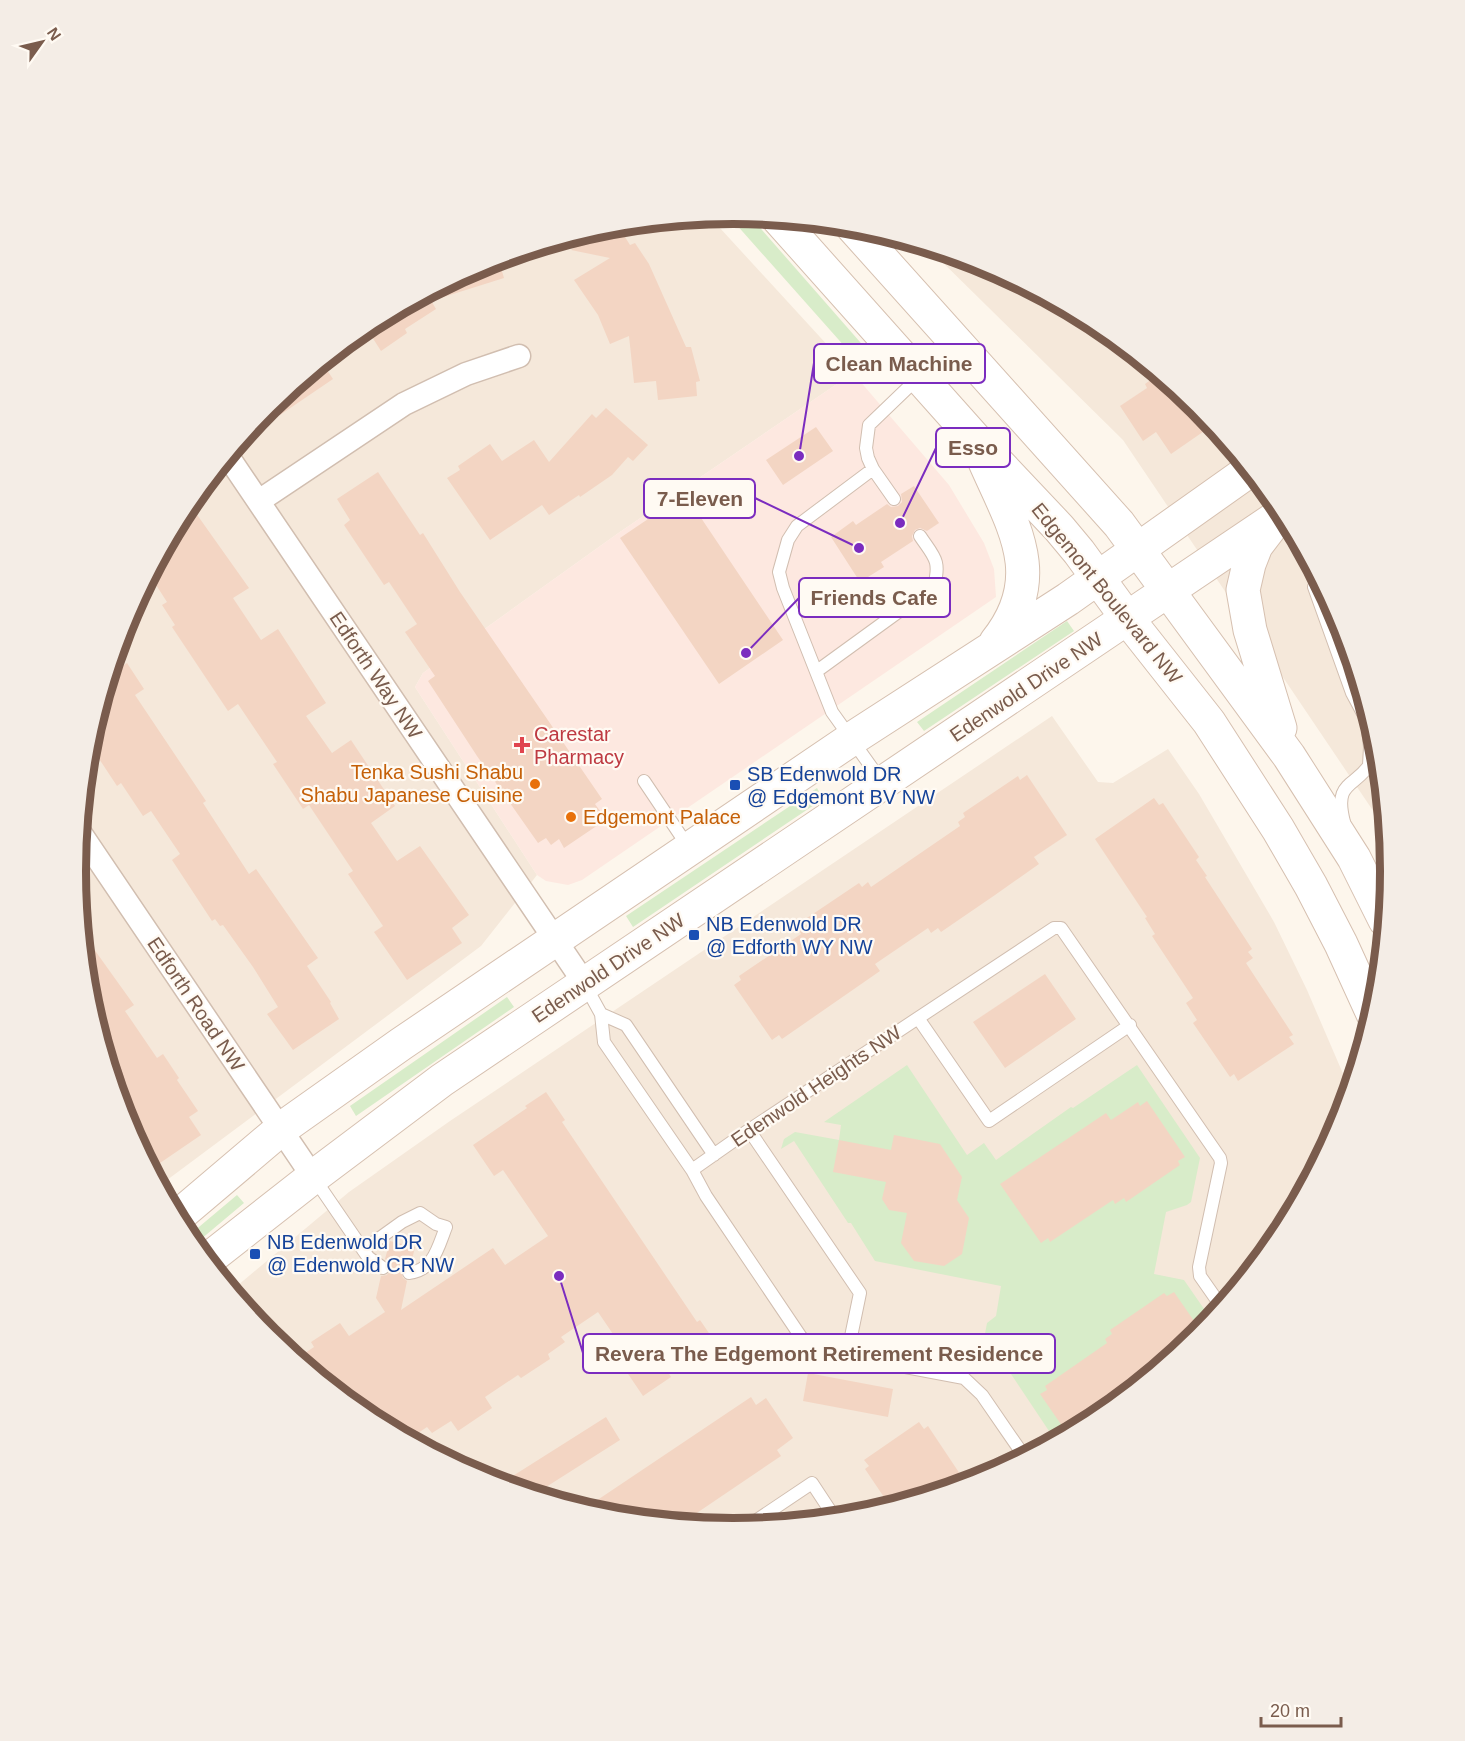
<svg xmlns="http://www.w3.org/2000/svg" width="1465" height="1741" font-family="Helvetica,sans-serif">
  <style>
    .residential { fill: #f5e8da }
    .commercial { fill: #fde8e0 }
    .green { fill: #d8ecc9 }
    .building { fill: #f3d5c3 }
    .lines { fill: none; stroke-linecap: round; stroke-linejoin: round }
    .lane-casing { stroke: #d1beb0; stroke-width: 14 }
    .street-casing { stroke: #d1beb0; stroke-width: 25 }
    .secondary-casing { stroke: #d6c0b0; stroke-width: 35 }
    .lane { stroke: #fff; stroke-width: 12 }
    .street { stroke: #fff; stroke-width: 22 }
    .secondary { stroke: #fff; stroke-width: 33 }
    .health-dot { fill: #e0444e; stroke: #fffaf3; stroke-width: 2 }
    .food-dot { fill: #e8710a; stroke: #fffaf3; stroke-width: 2 }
    .transit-dot { fill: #1a4fb4; stroke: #fffaf3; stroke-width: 2 }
    .labels { text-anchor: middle; stroke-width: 4.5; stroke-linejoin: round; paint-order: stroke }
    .street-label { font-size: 20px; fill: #7a5c4d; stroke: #fffaf3 }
    .health-label { font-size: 20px; fill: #be3a42; stroke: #fffaf3; text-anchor: start }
    .food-label { font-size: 20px; fill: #c56008; stroke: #fffaf3; text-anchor: end }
    .transit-label { font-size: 20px; fill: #164399; stroke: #fffaf3; text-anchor: start }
    .rim { fill: none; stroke: #7a5c4d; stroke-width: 8 }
    .leader { fill: none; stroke: #7b2cbf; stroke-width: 2 }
    .callout-dot { fill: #7b2cbf; stroke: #fffaf3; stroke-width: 2 }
    .callout { fill: #fffaf3; stroke: #7b2cbf; stroke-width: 2 }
    .callout-label { font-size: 21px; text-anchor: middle; font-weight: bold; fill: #7a5c4d }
  </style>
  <rect width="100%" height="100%" fill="#fdf6ec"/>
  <path class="residential" d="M708 215 853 373 617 534 423 673 415 687 537 875 481 946 159 1186 125 1122 88 998 75 871 88 742 125 619 186 505 268 405 368 324 481 263 605 226Z
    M925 245 984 263 1098 324 1198 406 1279 505 1340 619 1377 743 1386 830 1123 440Z
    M1052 716 1098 782 1113 783 1168 749 1199 794 1274 922 1307 990 1350 1090 1340 1122 1279 1236 1197 1336 1097 1417 984 1478 860 1515 732 1528 604 1515 481 1478 367 1417 267 1335 231 1291 349 1192 450 1121Z"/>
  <path class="commercial" d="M853 373 949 485 984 543 994 569 996 597 582 880 568 885 546 881 537 875 415 687 423 673 617 534Z"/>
  <path class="green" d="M733 213 748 214 881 366 878 384 727 214Z
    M1067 621 1074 631 924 731 917 722Z
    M817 788 823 799 633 927 626 916Z
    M507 997 514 1007 356 1116 350 1106Z
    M907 1065 967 1155 984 1143 996 1160 1071 1107 1073 1108 1137 1065 1200 1158 1191 1202 1187 1205 1166 1212 1154 1274 1184 1280 1211 1319 1197 1336 1098 1417 1055 1440 1003 1362 1013 1355 1006 1345 984 1339 987 1323 996 1316 1001 1286 875 1261 851 1223H848L794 1141 781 1149 784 1139 795 1132 839 1140 841 1125 824 1122Z
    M237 1195 244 1203 194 1245 187 1237Z"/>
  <path class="building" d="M617 224 630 245 635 243 649 264 686 347H691L700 381 696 382 697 396 658 400 656 381 634 383 629 336 610 344 598 315 574 280 610 258 571 250 606 225Z
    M498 258 504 278 434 300 430 290 481 263Z
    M426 292 436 309 405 329 407 333 381 351 365 326Z
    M321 361 333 379 280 415 271 403Z
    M1159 374 1198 406 1213 425 1171 454 1156 432 1143 441 1120 406 1147 388 1145 384Z
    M606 408 648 445 633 461 628 457 612 475 580 497 579 495 549 515 542 505 490 540 447 478 460 470 458 466 490 444 502 461 534 440 549 462 592 414 596 418Z
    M816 427 833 451 783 485 766 460Z
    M378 472 420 535 423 533 460 592 602 799 595 804 600 811 592 816 598 825 564 848 559 839 551 845 546 838 538 843 477 756 428 681 435 676 405 632 417 624 389 582 384 585 344 525 350 520 337 499Z
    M914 486 939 523 927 531 920 528 915 530 912 536 913 541 881 562 884 567 860 582 831 537 853 521 856 525 887 504 891 507 898 506 902 502 901 494Z
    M685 494 783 640 719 684 620 538Z
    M188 502 249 588 233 598 261 640 278 629 326 703 306 716 332 753 351 740 395 806 371 823 397 861 420 846 469 915 452 928 462 943 407 980 374 932 383 926 348 874 353 871 309 805 303 809 273 764 277 762 238 704 228 711 172 627 175 625 162 605 167 602 149 574Z
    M127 663 144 689 135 695 206 801 203 803 249 874 256 869 318 958 307 966 331 1002 330 1003 339 1019 293 1050 267 1014 278 1007 253 967 223 925 220 926 215 919 212 921 172 860 180 854 151 811 143 816 121 783 117 786 88 742 108 675Z
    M1027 775 1067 835 1034 857 1039 864 995 895 941 932 938 928 931 933 928 928 875 964 880 971 782 1039 779 1035 772 1040 734 985 741 980 739 976 801 934 799 930 807 924 804 920 859 883 862 887 868 882 871 887 960 826 958 822 965 817 963 813 1018 776 1020 780Z
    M1154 798 1159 805 1163 803 1199 857 1196 860 1207 876 1205 877 1252 949 1248 952 1253 958 1246 963 1293 1035 1289 1037 1294 1044 1238 1081 1234 1074 1230 1077 1193 1023 1197 1020 1186 1003 1193 998 1152 936 1155 934 1145 918 1147 917 1095 839Z
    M81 931 134 1005 125 1011 157 1058 163 1054 179 1078 177 1080 198 1111 189 1117 201 1135 160 1163 145 1141 142 1144 123 1116 88 998Z
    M1045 974 1076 1019 1005 1068 973 1022Z
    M546 1092 565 1120 562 1122 697 1322 700 1320 713 1339 668 1372 671 1377 643 1396 622 1365 630 1359 598 1312 561 1337 565 1342 548 1354 550 1359 521 1378 518 1375 485 1397 492 1408 458 1431 451 1421 432 1433 427 1427 409 1439 367 1417 296 1359 314 1347 311 1342 340 1323 349 1336 385 1312 376 1298 381 1276 387 1275 391 1269 390 1264 385 1259 390 1241 415 1247 411 1264 404 1267 401 1271 403 1278 407 1281 401 1310 493 1248 505 1265 548 1236 503 1170 494 1176 473 1145 527 1108 525 1106Z
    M1147 1101 1185 1157 1178 1161 1180 1165 1126 1202 1124 1198 1115 1204 1113 1200 1050 1242 1048 1238 1041 1243 1000 1184 1106 1113 1111 1120 1138 1102 1140 1106Z
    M894 1135 940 1144 962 1177 957 1200 969 1218 962 1254 944 1266 914 1261 901 1243 907 1213 889 1210 882 1199 886 1182 833 1172 839 1140 891 1150Z
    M1174 1292 1201 1331 1098 1417 1067 1433 1040 1394 1047 1390 1045 1386 1107 1343 1105 1339 1112 1334 1110 1330 1164 1293 1167 1296Z
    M808 1373 893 1389 888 1417 803 1401Z
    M751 1397 756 1405 766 1398 793 1438 777 1450 781 1456 682 1523 604 1515 584 1509Z
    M606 1417 620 1440 535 1494 500 1484Z
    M919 1422 924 1429 928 1426 966 1483 890 1506 865 1469 869 1466 864 1460Z"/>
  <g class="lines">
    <defs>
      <path id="lane" d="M873 469 894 499
        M1319 579 1314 587 1352 693 1367 721 1370 747 1369 765
        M817 671 934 586C941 560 934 557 920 536
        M644 781 689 848
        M882 782 832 712 783 588 779 572 788 540 797 526 873 469 868 458 866 448 869 425 919 377
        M1344 822C1333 779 1356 789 1373 760
        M585 985 601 1014 604 1042 692 1170 706 1196 801 1337 813 1346 847 1356 964 1378 982 1395 1024 1456
        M601 1014 626 1025 714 1155
        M918 1018 989 1121 1130 1025
        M749 1130 860 1293 847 1356
        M692 1170 749 1130 1054 928H1061L1220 1158 1221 1163 1199 1267 1200 1276 1221 1306
        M314 1178 368 1257 383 1268
        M363 1250 402 1222 420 1213 436 1224 446 1227C438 1247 434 1270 409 1273
        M748 1526 812 1483 835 1518"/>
      <path id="street" d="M227 455 585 984
        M259 501 404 404 466 374 519 356
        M79 831 313 1177"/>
      <path id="secondary" d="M777 217 975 439 1059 528 1079 552 1127 618 1209 722 1278 829 1311 886 1341 944 1373 1014
        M851 225 1119 524 1289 756 1354 858 1385 920
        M985 462C1013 526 1048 577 996 642
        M1272 525 1256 546 1249 564 1243 590 1250 630 1280 728
        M176 1218 281 1129 401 1044 853 738 1068 599 1250 470
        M206 1261 313 1177 442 1080 1283 513"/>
    </defs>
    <use href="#lane" class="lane-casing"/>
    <use href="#street" class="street-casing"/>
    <use href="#secondary" class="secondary-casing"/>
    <use href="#lane" class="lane"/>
    <use href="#street" class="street"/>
    <use href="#secondary" class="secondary"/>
  </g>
  <path class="health-dot" d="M519 736h6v6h6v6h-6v6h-6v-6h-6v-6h6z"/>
  <g class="food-dot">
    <circle cx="535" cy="784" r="6"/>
    <circle cx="571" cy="817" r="6"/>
  </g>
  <g class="transit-dot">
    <rect x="729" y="779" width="12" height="12" rx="3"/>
    <rect x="688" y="929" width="12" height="12" rx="3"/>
    <rect x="249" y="1248" width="12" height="12" rx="3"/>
  </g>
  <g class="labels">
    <g class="street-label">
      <text transform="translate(1107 593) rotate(51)" y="7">Edgemont Boulevard NW</text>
      <text transform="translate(376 675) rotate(56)" y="7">Edforth Way NW</text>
      <text transform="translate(1026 687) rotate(-34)" y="7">Edenwold Drive NW</text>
      <text transform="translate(608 968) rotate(-34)" y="7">Edenwold Drive NW</text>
      <text transform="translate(196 1004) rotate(56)" y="7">Edforth Road NW</text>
      <text transform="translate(816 1086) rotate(-34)" y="7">Edenwold Heights NW</text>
    </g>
    <g class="health-label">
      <text x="534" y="741">Carestar<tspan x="534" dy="23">Pharmacy</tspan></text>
    </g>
    <g class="food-label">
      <text x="523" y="779">Tenka Sushi Shabu<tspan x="523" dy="23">Shabu Japanese Cuisine</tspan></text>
      <text x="583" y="824" text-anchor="start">Edgemont Palace</text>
    </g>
    <g class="transit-label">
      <text x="747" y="781">SB Edenwold DR<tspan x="747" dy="23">@ Edgemont BV NW</tspan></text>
      <text x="706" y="931">NB Edenwold DR<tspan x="706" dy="23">@ Edforth WY NW</tspan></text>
      <text x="267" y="1249">NB Edenwold DR<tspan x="267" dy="23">@ Edenwold CR NW</tspan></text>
    </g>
  </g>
  <path d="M0 0H1465V1741H0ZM86 871a647 647 0 1 1 1294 0a647 647 0 1 1-1294 0Z" fill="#f4ede6" fill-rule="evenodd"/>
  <path class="rim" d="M86 871a647 647 0 1 1 1294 0a647 647 0 1 1-1294 0Z"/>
  <path class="leader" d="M799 456L814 363M900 523L936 448M859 548L755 498M746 653L799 598M559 1276L583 1353"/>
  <g class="callout-dot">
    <circle cx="799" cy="456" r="6"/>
    <circle cx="900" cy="523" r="6"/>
    <circle cx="859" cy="548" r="6"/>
    <circle cx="746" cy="653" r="6"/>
    <circle cx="559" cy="1276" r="6"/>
  </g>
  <g class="callout">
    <rect x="814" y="344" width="171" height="39" rx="6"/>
    <rect x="936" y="428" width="74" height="39" rx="6"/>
    <rect x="644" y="479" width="111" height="39" rx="6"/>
    <rect x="799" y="578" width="151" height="39" rx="6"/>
    <rect x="583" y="1334" width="472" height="39" rx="6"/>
  </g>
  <g class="callout-label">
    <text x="899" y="371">Clean Machine</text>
    <text x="973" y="455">Esso</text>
    <text x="700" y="506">7-Eleven</text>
    <text x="874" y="605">Friends Cafe</text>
    <text x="819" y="1361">Revera The Edgemont Retirement Residence</text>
  </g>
  <g transform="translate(42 42) rotate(56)" stroke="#fffaf3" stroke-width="4.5" paint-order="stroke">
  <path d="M0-4.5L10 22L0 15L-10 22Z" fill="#7a5c4d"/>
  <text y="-9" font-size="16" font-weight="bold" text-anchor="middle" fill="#7a5c4d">N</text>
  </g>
  <path d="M1261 1717v9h80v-9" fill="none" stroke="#7a5c4d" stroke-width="3"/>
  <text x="1270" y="1717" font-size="18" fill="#7a5c4d" stroke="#fffaf3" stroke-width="4.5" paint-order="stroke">20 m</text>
</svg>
